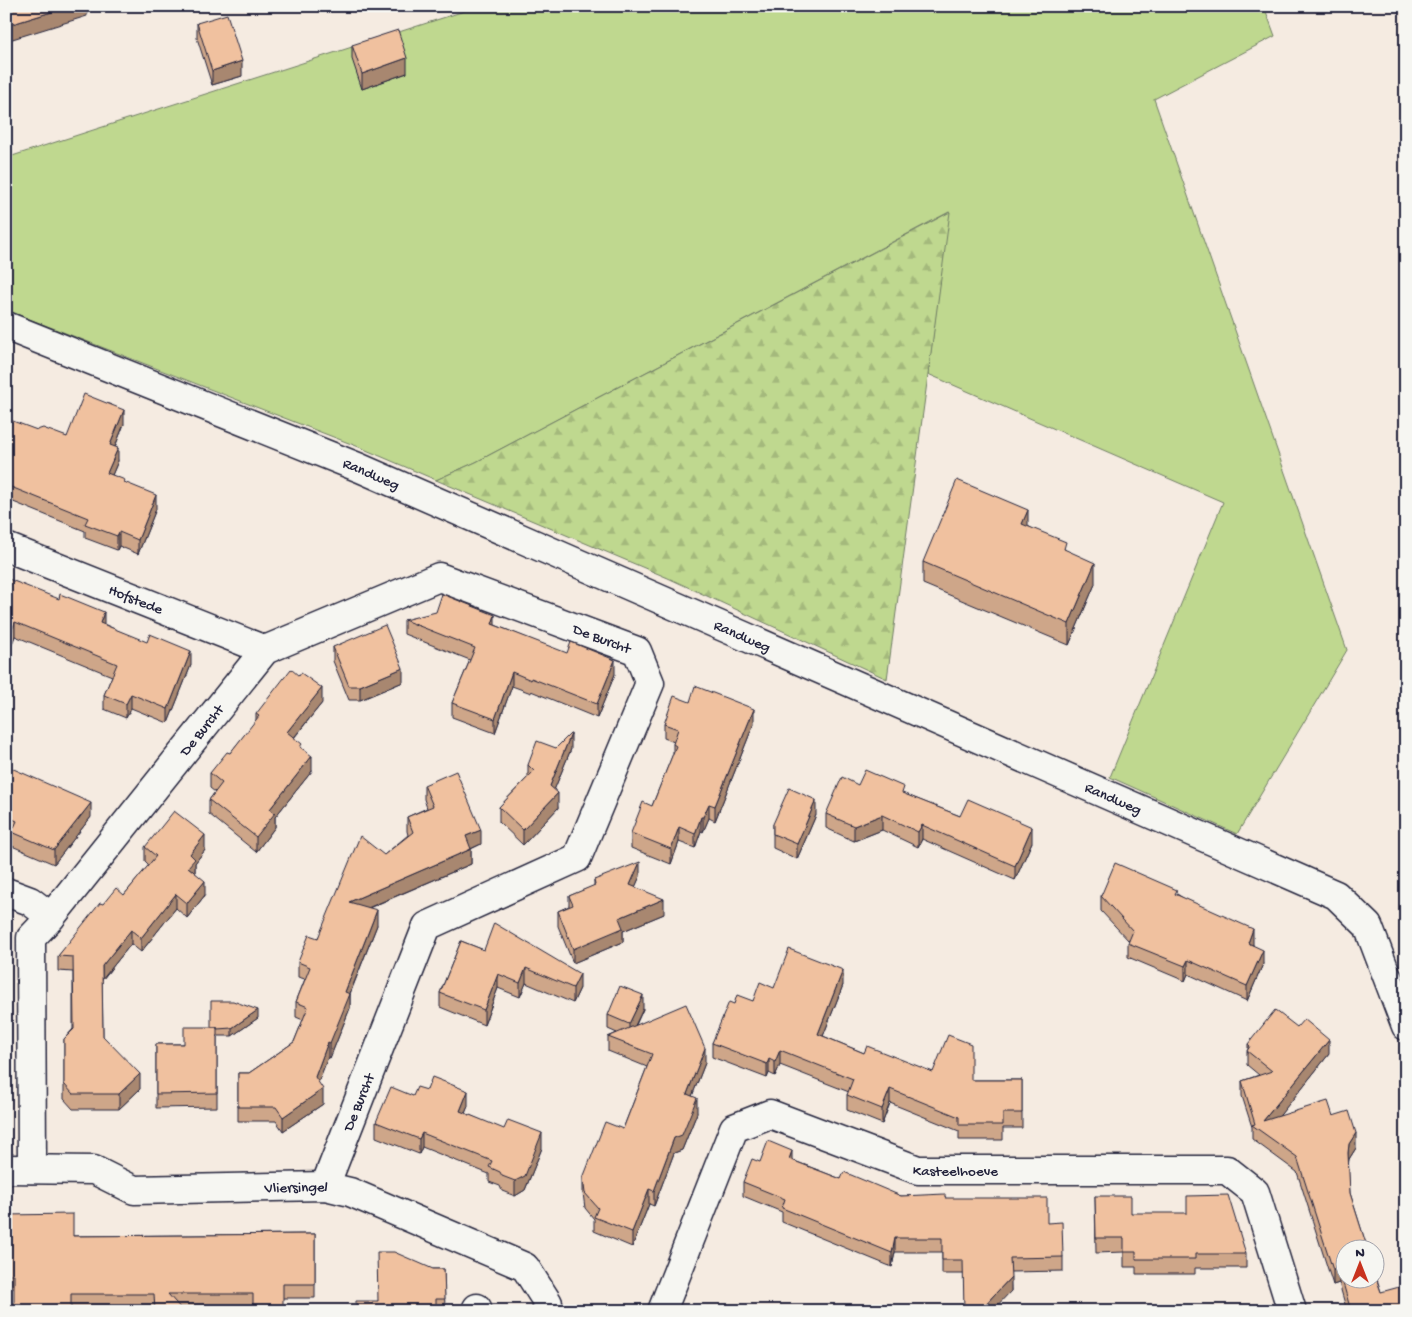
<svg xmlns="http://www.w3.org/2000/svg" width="1412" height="1317" font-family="'Gochi Hand',sans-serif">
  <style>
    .grass { fill: #bfd88f; stroke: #707d65 }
    .forest { fill: url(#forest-firs); stroke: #707d65 }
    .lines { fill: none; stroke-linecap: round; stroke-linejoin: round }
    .minor-casing { stroke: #22223b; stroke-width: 31 }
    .minor { stroke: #f6f6f2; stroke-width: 28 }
    .wall { fill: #cea689; stroke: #22223b }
    .shaded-wall { fill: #a8876f; stroke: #22223b }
    .building { fill: #f0c19f; stroke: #22223b }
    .labels { text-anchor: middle; stroke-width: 4.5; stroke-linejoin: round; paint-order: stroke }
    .street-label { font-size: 15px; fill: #22223b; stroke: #f6f6f2 }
  </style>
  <defs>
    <pattern id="forest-firs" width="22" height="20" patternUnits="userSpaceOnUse" patternTransform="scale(1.25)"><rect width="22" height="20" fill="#bfd88f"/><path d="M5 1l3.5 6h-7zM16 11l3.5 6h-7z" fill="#a4b97c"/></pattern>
  </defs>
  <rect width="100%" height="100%" fill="#f5ebe1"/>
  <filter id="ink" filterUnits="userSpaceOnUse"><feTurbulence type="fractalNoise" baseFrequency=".02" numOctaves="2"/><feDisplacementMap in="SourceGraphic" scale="10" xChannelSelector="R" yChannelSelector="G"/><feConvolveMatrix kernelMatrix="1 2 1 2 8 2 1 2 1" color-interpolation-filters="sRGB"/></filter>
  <g filter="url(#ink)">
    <path class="grass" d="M480 6H1264L1275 36 1154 99 1347 650 1237 834 1110 777 1223 502 928 374 949 212 476 462 436 480 359 447 6 310V158Z"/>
    <path class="forest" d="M950 212 887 679 668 578 436 480 476 462Z"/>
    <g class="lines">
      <defs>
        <g id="minor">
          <path id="s1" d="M6 326 360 468 1336 895 1368 926 1406 1026"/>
          <path id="s2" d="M6 547 265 650"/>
          <path d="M6 892 30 901 51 917"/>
          <path id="s3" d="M6 1169 94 1170 134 1190 325 1186 350 1192 525 1267 548 1303V1311"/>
          <path id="s4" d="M32 1169 31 938 51 917 265 650 439 577 637 651 650 683 577 858 427 926 325 1186"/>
          <path d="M477 1308V1311"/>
          <path id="s5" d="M662 1311 734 1128 770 1114 918 1170H1227L1255 1192 1292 1311"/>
        </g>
      </defs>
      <use href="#minor" class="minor-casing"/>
      <use href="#minor" class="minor"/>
    </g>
    <path class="wall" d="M197 23 242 76 212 85 197 38Z
      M352 45 407 73 362 89 352 59Z
      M124 424 115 447 118 461 112 475 125 483 156 509 138 554 119 546 117 550 85 538V531L6 499V430H37L67 437Z
      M1028 526 1066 550 1095 584 1069 645 923 584V562Z
      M6 578 191 665 168 723 131 708 126 718 104 709V695L112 676 15 636 8 654 6 653Z
      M404 620 495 625 615 674 597 718 531 691V693L512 686 495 733 452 717V703L470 660 404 634Z
      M333 647 403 682 360 700H349L333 661Z
      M690 702 754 723 715 821 709 818 703 832 701 831 695 848 679 842 671 864 631 848V833L652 806 673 754V744L674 742 664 738V724Z
      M322 703 294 738 302 748 312 771 275 817V827L256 852 209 814V800L215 792 210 788V773L230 753 256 721V714Z
      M556 748 571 749 554 790 558 808 523 845 499 822V807L528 777V765Z
      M6 769 91 817 54 864 12 846V833L6 830Z
      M424 785 481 844 471 849V864L369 908 377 925 350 994V1008L330 1058 328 1057 318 1082 323 1104 283 1131 276 1121H238V1073H249L294 1042 303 1020 296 1017V1002L305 979 298 977V962L384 855 408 835 407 831V817L427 808 424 799Z
      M858 785 904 794 960 816 1032 842 1015 880 922 839 918 847 882 830 854 841 826 828V814Z
      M816 815 797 859 773 848V824Z
      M145 847 205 850 195 863V872L205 895 187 918 176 908 141 952 131 944 102 980 103 1036 140 1089 119 1109H73L64 1099V1039L73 1029V972L58 971V956L103 904 124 895 149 865 145 861Z
      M640 876 635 887 664 914 623 931V942L573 963 558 926V911L569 906V896L594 886V880Z
      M1177 894 1253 944V945L1263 964 1247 1001 1188 974 1185 981 1128 957V943L1129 941 1101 911V896Z
      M461 941 580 988 573 1003 526 983 520 997 498 988 484 1025 440 1007V993Z
      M843 985 823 1036 864 1053 933 1072 971 1080H1022V1128H1003V1140H959V1131L890 1103 882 1124 847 1110V1095L849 1092 780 1065 775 1076 769 1073 767 1078 712 1057V1043L734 1004 753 1001 774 988Z
      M643 1009 636 1025 705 1063 692 1096 697 1113 682 1150 674 1153 654 1206 649 1204 632 1247 594 1231V1219L585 1208 583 1193V1178L623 1129 647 1067 608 1051V1037L617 1033 608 1029V1015Z
      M258 1018 232 1036H217V1107L156 1108V1044H184L211 1027Z
      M1248 1044 1329 1054 1279 1116H1333L1356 1148 1349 1159 1348 1164 1350 1193 1381 1292 1406 1311H1347L1339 1283 1333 1285 1297 1172 1252 1139V1127L1242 1096V1081L1259 1075 1247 1065V1051L1248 1049Z
      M413 1096 468 1106 465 1113 542 1148 525 1190 515 1196 502 1191 500 1186 489 1182V1174L422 1147 419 1154 376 1137V1122Z
      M792 1160 841 1179 901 1196 945 1198 1047 1223 1063 1257V1271L1010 1272 1011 1291 963 1274H942V1252H895L892 1267 782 1222V1212L743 1196V1182L760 1162Z
      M1095 1196 1131 1213 1246 1254V1268H1195V1274H1136V1267H1124V1252L1096 1253Z
      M6 1215 73 1236 315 1234V1298H283L253 1308H181L183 1311H155L154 1308 71 1309 14 1288H6Z
      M433 1269H444L445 1311H356L378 1301Z"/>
    <path class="shaded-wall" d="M71 6H87V16L6 41V26Z
      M407 58V73L362 89V74Z
      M242 61V76L212 85V71Z
      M124 410V424L110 459V445Z
      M118 448V461L107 487V473Z
      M156 495V509L138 554V540Z
      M1028 510V532L1022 524Z
      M119 532V546L117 550V536Z
      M1095 563V584L1069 645V624Z
      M104 612V626L100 623Z
      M495 615V629L492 624Z
      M15 622V636L8 654V640Z
      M191 651V665L168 723V709Z
      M615 660V674L597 718V704Z
      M403 668V682L360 700V686Z
      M512 672V686L495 733V719Z
      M322 688V703L287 746V732Z
      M131 694V708L126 718V704Z
      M754 709V723L715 821V806Z
      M571 734V749L550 800V786Z
      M312 756V771L275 817V827L256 852V837L270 809Z
      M558 793V808L523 845V830Z
      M816 800V815L797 859V844Z
      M91 803V817L54 864V850Z
      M709 804V818L703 832V817Z
      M882 815V830L854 841V826Z
      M701 817V831L695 848V834Z
      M922 825V839L918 847V832Z
      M679 827V842L671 864V849Z
      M1032 827V842L1015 880V866Z
      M481 830V844L466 851V836Z
      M205 835V850L195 863V873L188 867 190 854Z
      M471 849V864L349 916V902Z
      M640 862V876L630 899V885Z
      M205 881V895L187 918V903Z
      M176 894V908L141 952V938Z
      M664 899V914L623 931V942L573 963V949L619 918Z
      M377 910V925L348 998 350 994V1008L330 1058V1043L345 992Z
      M1253 929V944L1248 957V943Z
      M131 930V944L102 980V966Z
      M1263 950V964L1247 1001V986Z
      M1188 960V974L1185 981V966Z
      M526 968V983L520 997V983Z
      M843 970V985L818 1049V1034Z
      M498 974V988L484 1025V1010Z
      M580 974V988L573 1003V988Z
      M643 995V1009L629 1038V1024Z
      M258 1010V1018L232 1036V1028Z
      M1329 1040V1054L1265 1134 1263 1121Z
      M328 1042V1057L315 1091V1077Z
      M705 1048V1063L687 1109V1094Z
      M780 1050V1065L775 1076V1062Z
      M769 1059V1073L767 1078V1064Z
      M140 1074V1089L119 1109V1094Z
      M323 1089V1104L283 1131V1117Z
      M890 1089V1103L882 1124V1109Z
      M468 1091V1106L460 1126V1111Z
      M697 1098V1113L682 1150 674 1153 654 1206V1191L674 1138Z
      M422 1133V1147L419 1154V1139Z
      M542 1133V1148L525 1190 515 1196V1181Z
      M1356 1133V1148L1349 1159 1348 1168V1153L1349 1144Z
      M792 1151V1165L789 1159Z
      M649 1189V1204L632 1247V1232Z
      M895 1238V1252L892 1267V1253Z
      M1339 1269V1283L1333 1285V1270Z
      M1011 1277V1291L992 1311H979Z"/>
    <path class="building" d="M6 6H71L6 26Z
      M227 14 242 61 212 71 197 23Z
      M398 30 407 58 362 74 352 45Z
      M84 394 124 410 110 445 118 448 107 473 125 480 124 482 156 495 138 540 119 532 117 536 85 524 88 518 6 485V430L10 420 37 430 43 428 67 437Z
      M957 480 1028 510 1022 524 1066 542 1064 549 1095 563 1069 624 923 562Z
      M6 578 59 599 60 594 104 612 100 623 147 642 150 634 191 651 168 709 131 694 126 704 104 695 117 664 15 622 8 640 6 639Z
      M442 594 495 615 492 624 567 653 571 642 615 660 597 704 531 678V680L512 672 495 719 452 703 475 648 404 620 436 612Z
      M385 625 403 668 360 686H349L333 647Z
      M291 669 299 676 301 673 322 688 287 732 302 744 300 747 312 756 270 809 275 813 256 837 209 800 222 783 210 773 227 752 230 753 259 716 256 714Z
      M695 686 754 709 715 806 709 804 703 817H701L695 834 679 827 671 849 631 833 643 802 652 806 676 746 673 744 678 729 664 724 674 696 690 702Z
      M571 734 550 786 558 793 523 830 499 807 534 771 528 765 537 741 556 748 570 734Z
      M9 767 91 803 54 850 12 832 17 821 6 816V769L8 770Z
      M865 770 904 787 902 793 960 816 968 799 1032 827 1015 866 922 825 918 832 882 815 854 826 826 814 842 777 858 785Z
      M456 771 481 830 466 836 471 849 349 902 377 910 345 992 350 994 330 1043 328 1042 315 1077 323 1089 283 1117 276 1107H238V1073H249L294 1042 308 1007 296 1002 310 967 298 962 309 935 318 938 360 836 384 855 413 832 407 817 433 806 424 785Z
      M789 788 816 800 797 844 773 834V824Z
      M174 811 205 835 190 854 195 859 188 867 205 881 187 903 176 894 141 938 131 930 102 966 103 1036 140 1074 119 1094H73L64 1084V1039L74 1029 73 957 58 956 100 903 103 904 116 888 124 895 156 856 145 847Z
      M640 862 630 885 664 899 619 918 623 928 573 949 558 911 573 905 569 896 595 885 594 880Z
      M1115 863 1177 890 1175 894 1253 929 1248 943 1263 950 1247 986 1188 960 1185 966 1128 943 1133 931 1101 896Z
      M494 923 580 974 573 988 526 968 520 983 498 974 484 1010 440 993 461 941 484 950Z
      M789 949 843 970 818 1034 864 1053 867 1046 933 1072 948 1035 971 1044V1080H1022V1113H1003V1125H959V1117L890 1089 882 1109 847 1095 853 1079 780 1050 775 1062 769 1059 767 1064 712 1043 729 1002 734 1004 737 995 753 1001 760 982 774 988Z
      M620 986 643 995 629 1024 608 1015Z
      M211 1001H233L258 1010 232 1028 217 1029V1027H211Z
      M686 1004 705 1048 687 1094 697 1098 682 1135 674 1138 654 1191 649 1189 632 1232 594 1217 598 1208 585 1193 583 1178 605 1122 623 1129 652 1054 608 1037Z
      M1275 1010 1297 1027 1304 1019 1329 1040 1263 1121 1328 1101 1333 1116 1349 1111 1356 1133 1349 1144 1348 1153 1350 1193 1368 1250H1344V1280H1374V1272L1381 1292 1403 1286 1406 1296V1311H1351L1339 1269 1333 1270 1297 1157 1252 1125 1255 1124 1242 1081 1272 1071 1247 1051 1250 1046 1248 1044Z
      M184 1027H217V1093L156 1094V1044H184Z
      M432 1077 468 1091 460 1111 504 1129 508 1120 542 1133 525 1176 515 1181 502 1176 500 1172 489 1167 492 1161 422 1133 419 1139 376 1122 391 1087 413 1096 417 1087 427 1090Z
      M768 1141 792 1151 789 1159 841 1179 844 1172 901 1196 945 1194V1198H1047V1223L1062 1222 1063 1257 1010 1258 1011 1277 979 1311H964L963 1260H942V1238H895L892 1253 782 1208 785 1199 743 1182 752 1159 760 1162Z
      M1228 1195 1246 1254H1195V1259H1136V1252H1124V1238H1096L1095 1196H1131V1213H1187V1196Z
      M73 1214V1236L315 1234V1284H283V1311H253V1294H168L183 1311H155L154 1294H71V1311H14V1274H6V1215Z
      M377 1252H394L433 1269H444L445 1299H436V1311H356V1301H378Z
      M707 1307 715 1311H705Z"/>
  </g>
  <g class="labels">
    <g class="street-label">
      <text dy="5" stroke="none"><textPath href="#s1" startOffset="394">Randweg</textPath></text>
      <text dy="5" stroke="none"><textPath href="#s2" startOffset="140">Hofstede</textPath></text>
      <text dy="5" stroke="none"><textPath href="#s1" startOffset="799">Randweg</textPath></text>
      <text dy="5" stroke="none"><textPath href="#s4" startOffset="965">De Burcht</textPath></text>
      <text dy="5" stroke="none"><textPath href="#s4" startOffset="500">De Burcht</textPath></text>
      <text dy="5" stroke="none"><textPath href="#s1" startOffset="1204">Randweg</textPath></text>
      <text transform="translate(358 1102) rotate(-68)" y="5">De Burcht</text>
      <text dy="5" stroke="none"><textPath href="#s5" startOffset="431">Kasteelhoeve</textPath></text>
      <text dy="5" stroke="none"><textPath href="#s3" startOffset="295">Vliersingel</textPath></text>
    </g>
  </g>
  <rect width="1412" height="1317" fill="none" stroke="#f6f6f2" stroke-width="25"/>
  <rect x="12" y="12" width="1387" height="1292" fill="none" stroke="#22223b" stroke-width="2" filter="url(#ink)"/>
  <g transform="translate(1360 1264)"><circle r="24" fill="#f6f6f2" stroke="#a1a1a9"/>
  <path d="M0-4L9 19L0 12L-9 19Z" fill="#c8321e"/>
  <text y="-8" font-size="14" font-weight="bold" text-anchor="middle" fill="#22223b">N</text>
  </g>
</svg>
